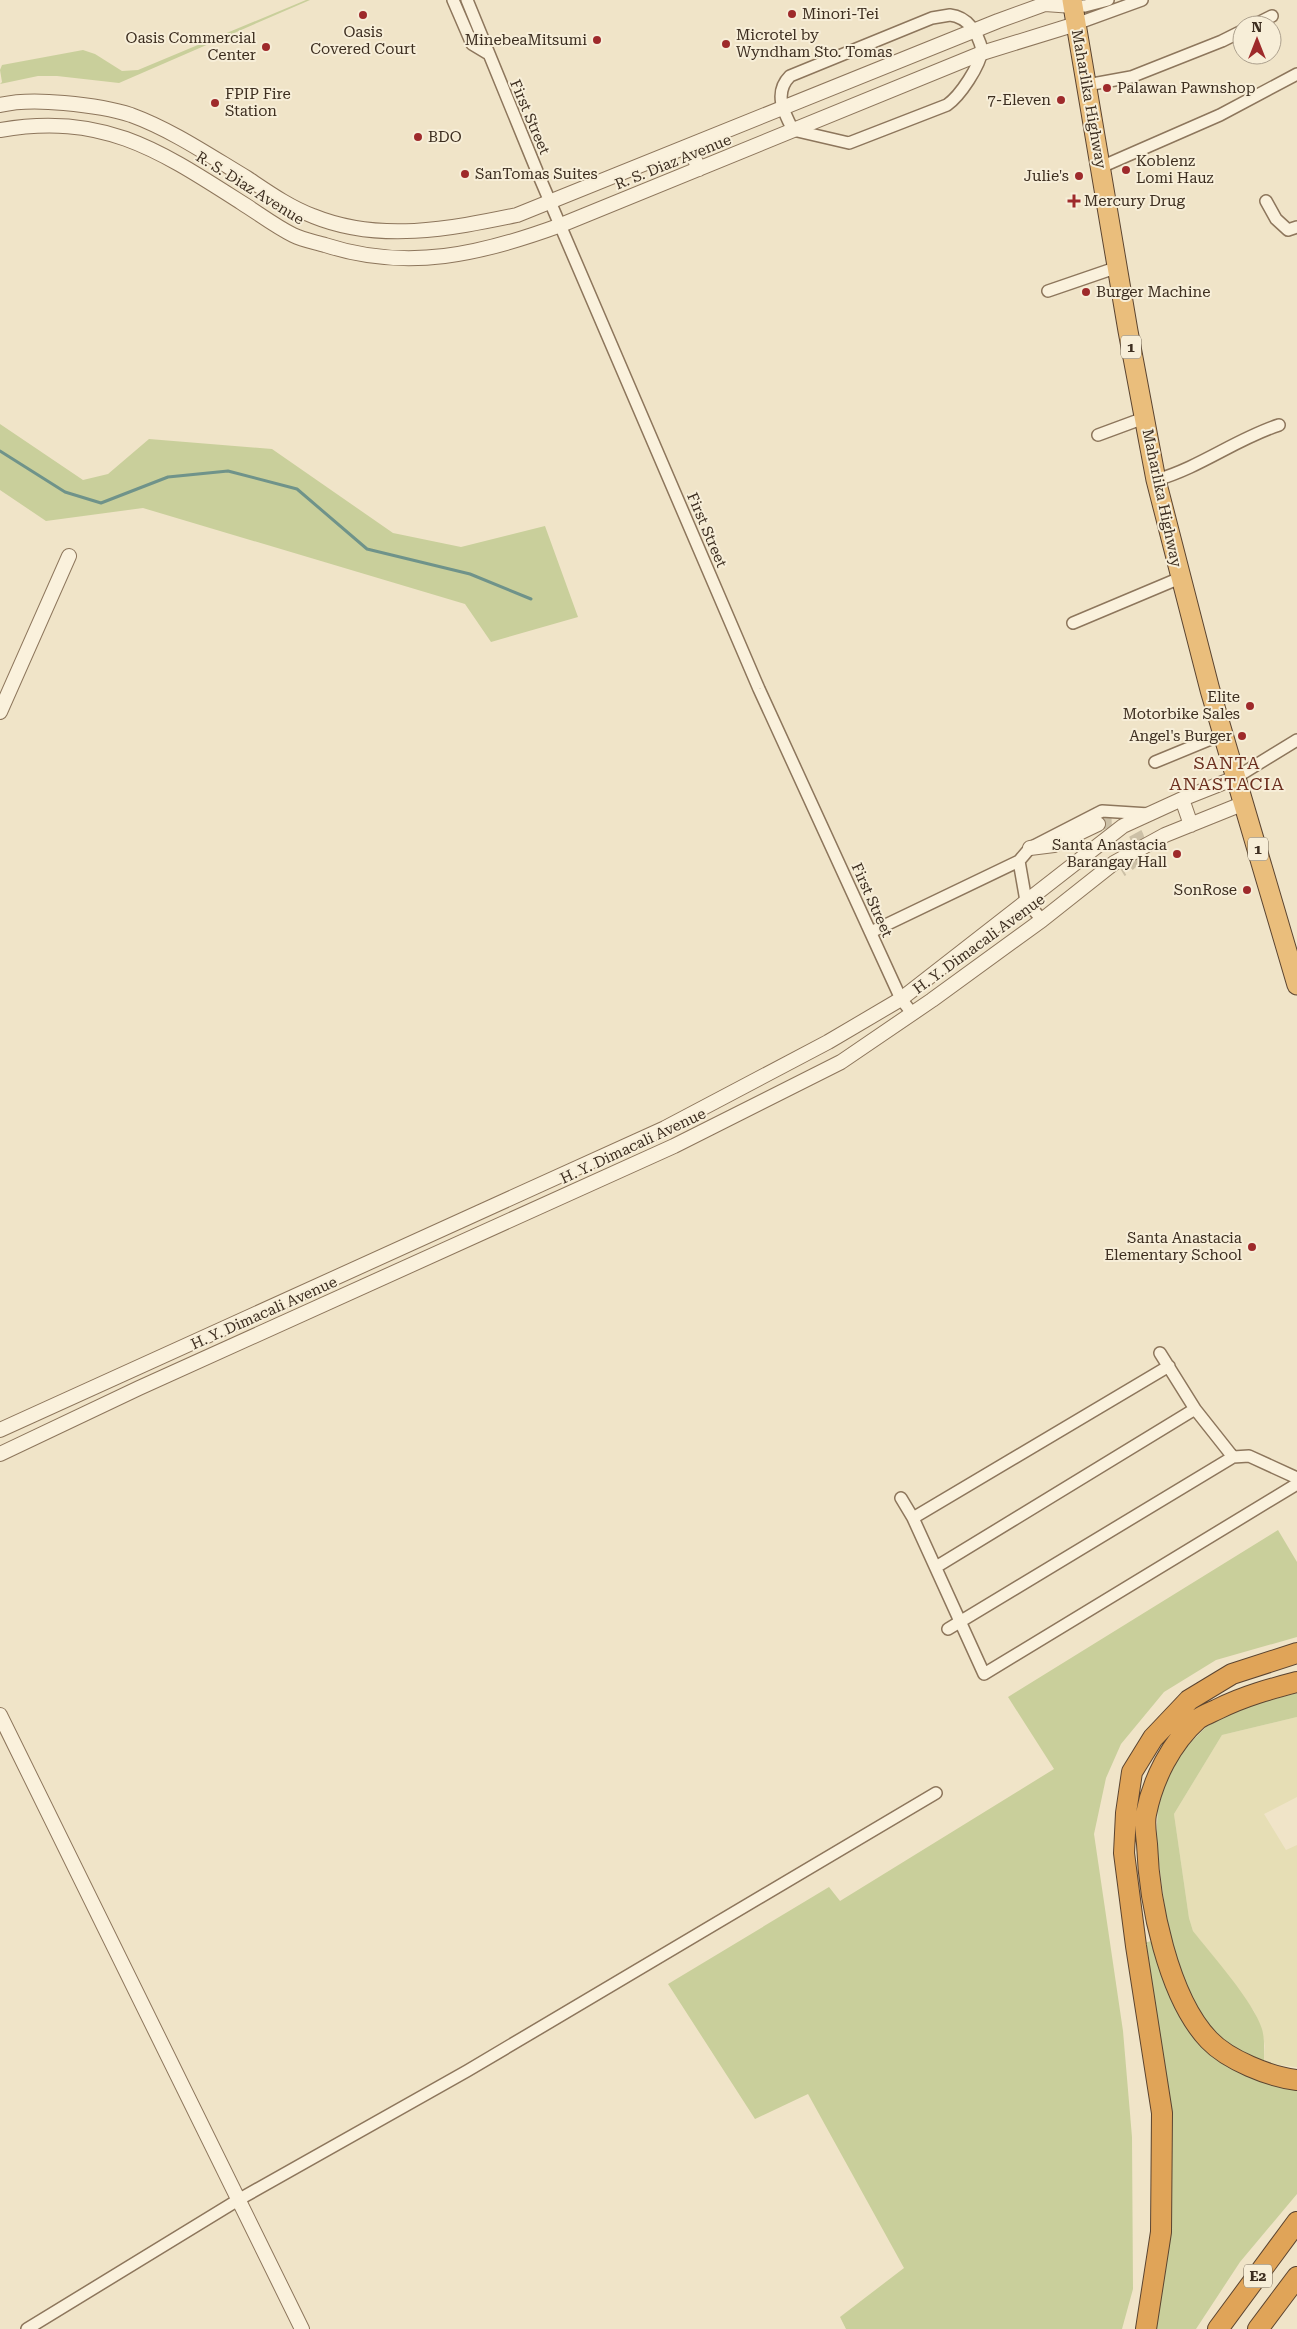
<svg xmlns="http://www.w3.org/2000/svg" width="1297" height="2329" font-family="'Roboto Serif',serif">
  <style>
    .farmland { fill: #e6deb5 }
    .green { fill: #c9cf9b }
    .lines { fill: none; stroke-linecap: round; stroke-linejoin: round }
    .stream { stroke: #6f938a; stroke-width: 3 }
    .tertiary-tunnel { stroke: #ccc0a6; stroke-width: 14; stroke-dasharray: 14 7; stroke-linecap: butt }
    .minor-casing { stroke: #8d765c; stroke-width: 14 }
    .tertiary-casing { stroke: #8d765c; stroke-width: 16 }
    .trunk-casing { stroke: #5b4430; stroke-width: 21 }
    .motorway-casing { stroke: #5b4430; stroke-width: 22 }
    .minor { stroke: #faf1dc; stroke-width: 11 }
    .tertiary { stroke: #faf1dc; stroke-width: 14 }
    .trunk { stroke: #eabe7c; stroke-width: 19 }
    .motorway { stroke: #e0a458; stroke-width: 20 }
    .poi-dot { fill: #9e2a2b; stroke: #f7eed8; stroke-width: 2 }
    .labels { text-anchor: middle; stroke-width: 4; stroke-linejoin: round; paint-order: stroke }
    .shield { fill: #f7eed8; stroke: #756857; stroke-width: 1 }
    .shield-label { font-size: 14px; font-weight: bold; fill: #3d2e20 }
    .poi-label { font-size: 15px; fill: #3d2e20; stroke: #f7eed8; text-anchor: start }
    .street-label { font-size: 15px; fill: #3d2e20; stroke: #f7eed8 }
    .quarter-label { font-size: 18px; letter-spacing: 1px; fill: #6b2e1e; stroke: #f7eed8 }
  </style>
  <rect width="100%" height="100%" fill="#f0e4c8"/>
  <path class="farmland" d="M1297 1717V1797L1264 1814 1286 1850 1297 1845V2067H1295L1264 2063 1265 2046 1261 2028 1254 2011 1193 1931 1189 1918 1174 1814 1222 1735Z"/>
  <path class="green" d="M306 0H310L119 83 57 76H38L0 84 2 82 0 70 2 65 83 50 95 54 122 71 138 70Z
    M0 424 83 480 108 474 149 439 272 449 393 533 461 547 545 526 578 617 491 642 465 604 143 508 46 521 0 490Z
    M1278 1530 1297 1562V1637L1216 1660 1164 1692 1121 1744 1106 1778 1094 1834 1123 2031 1132 2137 1133 2289 1122 2329H846L840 2317 904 2268 808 2094 755 2119 668 1984 829 1887 840 1901 1054 1769 1008 1697Z
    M1297 1693V1717L1222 1735 1174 1814 1189 1918 1193 1931C1211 1954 1254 2002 1262 2029 1265 2040 1264 2051 1264 2063L1234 2050 1208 2029 1172 1962 1156 1841 1158 1807 1167 1775 1186 1747 1206 1727 1238 1709Z
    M1155 1940 1189 2024 1297 2085V2194L1240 2262 1196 2329H1150L1169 2234 1144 1943Z"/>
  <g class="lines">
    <path class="stream" d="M0 451 65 492 101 503 168 477 228 471 297 489 367 549 470 574 531 599"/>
    <path class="tertiary-tunnel" d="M1098 824C1134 810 1155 850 1121 870"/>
    <defs>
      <path id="minor" d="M453 0 472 44 487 53
        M467 0 539 176 759 689 901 999 912 1013
        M1073 6H1085L1108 0
        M950 15C968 17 978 33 982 50 980 66 960 96 947 105L849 143 793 130C784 113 773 93 790 76L932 18Z
        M1076 24 1142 0
        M1254 25 1272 16
        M1087 85 1131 77 1222 41 1242 31
        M1101 167 1220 115 1297 74
        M1266 201 1276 219 1288 230 1297 227
        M1048 291 1118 267
        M1098 435 1144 418
        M1156 480C1201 467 1236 439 1279 425
        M1073 623 1180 578
        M1155 762 1223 734
        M1235 778 1297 740
        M1019 861 1026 901 1042 920
        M871 932 1019 861 1030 848 1102 811 1149 814
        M1160 1353 1195 1409 1233 1457
        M901 1498 913 1518 984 1674 1297 1484
        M913 1518 1169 1366
        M936 1567 1195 1409
        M948 1629 1233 1457 1249 1456 1297 1478
        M27 2329 238 2200 467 2071 936 1793"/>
      <path id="tertiary" d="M0 105C20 100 44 101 64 103 86 105 110 108 131 115 172 130 210 156 247 178 268 192 289 207 313 216 379 243 450 229 517 215L998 21 1045 4 1073 6
        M0 130C103 112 159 150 242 203 258 213 275 226 293 235 303 240 315 242 325 245 408 272 482 254 561 225L982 53 1076 24
        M689 146 699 169
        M0 712 69 556
        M1182 799 1191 825
        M1030 848 1054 845 1098 824
        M0 1430 665 1128 828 1042 901 999 1123 826 1182 799 1235 778
        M0 1454 139 1388 674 1146 841 1062 932 1000 1042 920 1114 863 1165 835 1242 804
        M0 1715 302 2329"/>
      <path id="trunk" d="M1072 0 1128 331 1156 480 1210 690 1297 985"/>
      <path id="motorway" d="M1297 1682C1270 1689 1244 1696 1218 1709 1212 1712 1204 1715 1198 1719 1171 1743 1153 1779 1146 1814 1144 1823 1146 1834 1147 1844 1149 1902 1168 1997 1209 2040 1228 2060 1270 2077 1297 2080
        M1146 2329 1161 2232 1162 2113 1136 1946 1124 1853 1126 1813 1132 1772 1153 1738 1189 1700 1232 1674 1297 1653
        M1218 2329 1297 2222
        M1258 2329 1297 2277"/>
    </defs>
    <use href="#minor" class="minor-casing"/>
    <use href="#tertiary" class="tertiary-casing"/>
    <use href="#trunk" class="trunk-casing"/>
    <use href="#motorway" class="motorway-casing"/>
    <use href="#minor" class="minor"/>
    <use href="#tertiary" class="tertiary"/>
    <use href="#trunk" class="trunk"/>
    <use href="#motorway" class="motorway"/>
  </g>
  <g class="poi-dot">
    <circle cx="792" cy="14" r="5"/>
    <circle cx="363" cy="15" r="5"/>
    <circle cx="597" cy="40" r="5"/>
    <circle cx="726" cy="44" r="5"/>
    <circle cx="266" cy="47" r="5"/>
    <circle cx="1107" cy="88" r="5"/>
    <circle cx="1061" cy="100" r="5"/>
    <circle cx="215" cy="103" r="5"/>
    <circle cx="418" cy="137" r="5"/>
    <circle cx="1126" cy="170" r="5"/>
    <circle cx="465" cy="174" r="5"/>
    <circle cx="1079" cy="176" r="5"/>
    <path d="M1071.5 193.5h5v5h5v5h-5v5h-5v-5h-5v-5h5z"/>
    <circle cx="1086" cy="292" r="5"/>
    <circle cx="1250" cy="706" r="5"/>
    <circle cx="1242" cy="736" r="5"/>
    <circle cx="1177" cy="854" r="5"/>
    <circle cx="1247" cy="890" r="5"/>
    <circle cx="1252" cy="1247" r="5"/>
  </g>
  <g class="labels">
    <g class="shield">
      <rect x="1121" y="335.5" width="20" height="23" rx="4"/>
      <rect x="1248" y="837.5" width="20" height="23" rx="4"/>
      <rect x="1244" y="2264.5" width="28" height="23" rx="4"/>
    </g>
    <g class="shield-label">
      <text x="1131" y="352">1</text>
      <text x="1258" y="854">1</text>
      <text x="1258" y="2281">E2</text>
    </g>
    <g class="poi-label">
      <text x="802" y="19">Minori-Tei</text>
      <text x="363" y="37" text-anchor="middle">Oasis<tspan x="363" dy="17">Covered Court</tspan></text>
      <text x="736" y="40">Microtel by<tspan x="736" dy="17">Wyndham Sto. Tomas</tspan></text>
      <text x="256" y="43" text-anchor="end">Oasis Commercial<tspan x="256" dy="17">Center</tspan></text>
      <text x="587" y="45" text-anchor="end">MinebeaMitsumi</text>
      <text x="1117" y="93">Palawan Pawnshop</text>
      <text x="225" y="99">FPIP Fire<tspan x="225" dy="17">Station</tspan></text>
      <text x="1051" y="105" text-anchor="end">7-Eleven</text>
      <text x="428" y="142">BDO</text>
      <text x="1136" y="166">Koblenz<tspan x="1136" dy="17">Lomi Hauz</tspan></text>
      <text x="475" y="179">SanTomas Suites</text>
      <text x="1069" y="181" text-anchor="end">Julie's</text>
      <text x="1084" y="206">Mercury Drug</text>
      <text x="1096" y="297">Burger Machine</text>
      <text x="1240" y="702" text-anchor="end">Elite<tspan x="1240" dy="17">Motorbike Sales</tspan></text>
      <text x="1232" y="741" text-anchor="end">Angel's Burger</text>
      <text x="1167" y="850" text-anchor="end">Santa Anastacia<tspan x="1167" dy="17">Barangay Hall</tspan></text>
      <text x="1237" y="895" text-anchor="end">SonRose</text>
      <text x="1242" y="1243" text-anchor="end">Santa Anastacia<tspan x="1242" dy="17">Elementary School</tspan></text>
    </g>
    <g class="street-label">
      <text transform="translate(1089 99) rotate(80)" y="5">Maharlika Highway</text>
      <text transform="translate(530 117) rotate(67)" y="5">First Street</text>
      <text transform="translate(673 162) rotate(-22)" y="5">R. S. Diaz Avenue</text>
      <text transform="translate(250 188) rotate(32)" y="5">R. S. Diaz Avenue</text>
      <text transform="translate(1162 498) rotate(78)" y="5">Maharlika Highway</text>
      <text transform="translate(707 530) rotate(67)" y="5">First Street</text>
      <text transform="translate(872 900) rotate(66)" y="5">First Street</text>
      <text transform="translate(979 944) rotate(-36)" y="5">H. Y. Dimacali Avenue</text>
      <text transform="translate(633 1146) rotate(-25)" y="5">H. Y. Dimacali Avenue</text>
      <text transform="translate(264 1313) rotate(-24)" y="5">H. Y. Dimacali Avenue</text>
    </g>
    <g class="quarter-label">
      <text x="1227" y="769">SANTA<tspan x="1227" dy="21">ANASTACIA</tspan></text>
    </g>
  </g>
  <g transform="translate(1257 40)"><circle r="24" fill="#f7eed8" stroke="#ada18e"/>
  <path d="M0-4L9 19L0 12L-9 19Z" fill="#9e2a2b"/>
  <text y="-8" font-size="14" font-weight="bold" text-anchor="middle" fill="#3d2e20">N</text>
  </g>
</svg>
